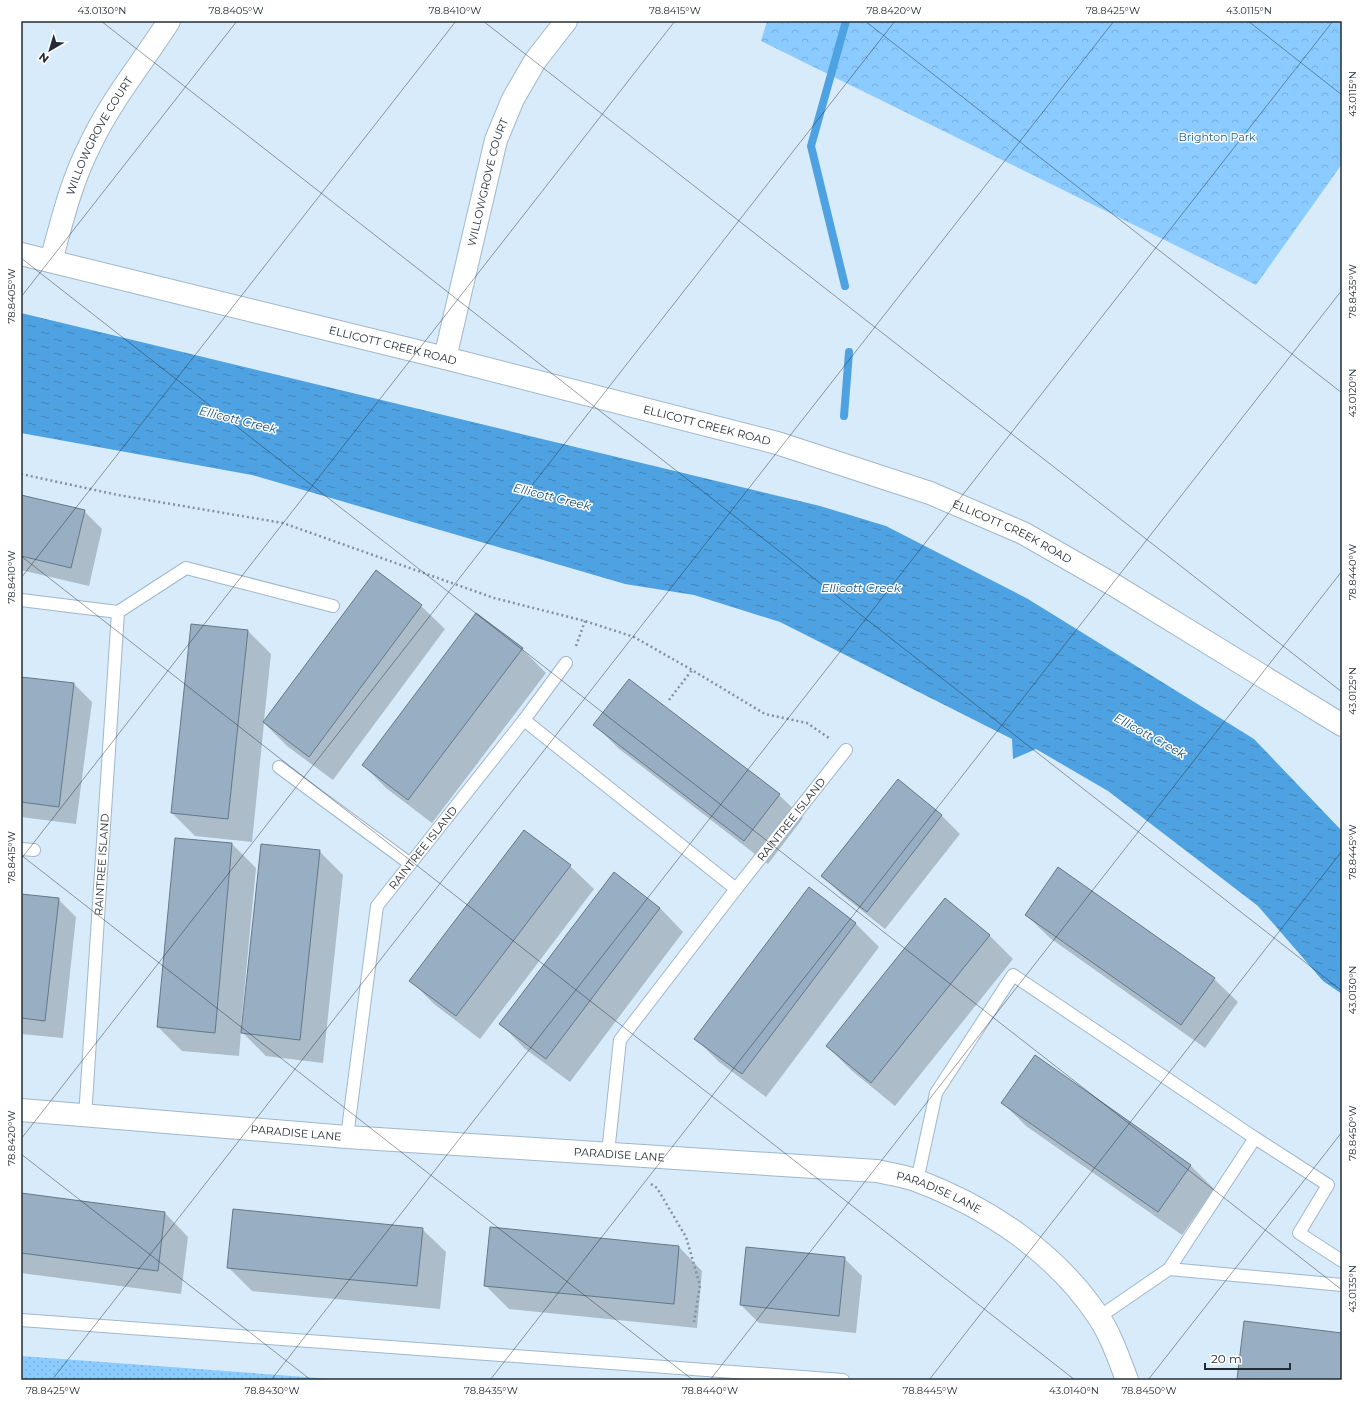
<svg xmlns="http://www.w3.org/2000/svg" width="1363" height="1401" font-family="Montserrat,sans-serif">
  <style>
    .grass { fill: url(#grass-dots) }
    .park { fill: url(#park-crowns) }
    .water { fill: url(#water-ripples) }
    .shadow { fill: #0003 }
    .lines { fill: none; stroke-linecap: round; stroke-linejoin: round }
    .stream { stroke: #4fa2e1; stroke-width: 8 }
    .building { fill: #98aec2; stroke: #63788a }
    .service-casing { stroke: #a0b7cb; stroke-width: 14 }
    .minor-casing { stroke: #a0b7cb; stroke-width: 24 }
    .tertiary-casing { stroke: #a0b7cb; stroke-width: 24 }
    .path { stroke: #83929e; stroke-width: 2.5; stroke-dasharray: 2 3; stroke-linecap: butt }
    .service { stroke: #fff; stroke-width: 12 }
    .minor { stroke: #fff; stroke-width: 22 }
    .tertiary { stroke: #fff; stroke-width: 22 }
    .ticks { fill: none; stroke: #232c34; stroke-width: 1; stroke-opacity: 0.45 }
    .labels { text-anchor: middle; stroke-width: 3; stroke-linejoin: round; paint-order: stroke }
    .street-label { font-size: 11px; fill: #232c34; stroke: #fff }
    .park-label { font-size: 11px; fill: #1d5983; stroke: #fff }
    .water-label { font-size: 12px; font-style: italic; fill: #14517b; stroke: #fff }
    .neatline { fill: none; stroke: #232c34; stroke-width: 1.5 }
    .ticks-label { font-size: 10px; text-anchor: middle; fill: #232c34 }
  </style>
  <defs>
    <pattern id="grass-dots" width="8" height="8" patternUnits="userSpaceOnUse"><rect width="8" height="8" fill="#8bcbff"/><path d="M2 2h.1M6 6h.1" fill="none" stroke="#78aedb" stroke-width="1.8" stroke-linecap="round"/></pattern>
    <pattern id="park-crowns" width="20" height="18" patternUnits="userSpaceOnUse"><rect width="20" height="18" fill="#8bcbff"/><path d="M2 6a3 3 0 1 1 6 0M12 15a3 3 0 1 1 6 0" fill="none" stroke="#78aedb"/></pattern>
    <pattern id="water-ripples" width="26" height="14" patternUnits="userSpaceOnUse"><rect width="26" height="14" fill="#4fa2e1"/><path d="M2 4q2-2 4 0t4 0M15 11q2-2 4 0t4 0" fill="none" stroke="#4184b7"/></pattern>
  </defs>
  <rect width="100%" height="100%" fill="#d7ebfb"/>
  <path class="grass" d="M21 1356 346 1380H21Z"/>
  <path class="park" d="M767 21H1342V164L1256 285 761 41Z"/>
  <path class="water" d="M21 313 820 506 886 526 1028 599 1254 739 1342 831V994L1323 981 1258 906 1108 791 1036 749 1013 759 1012 739 780 622 694 595 625 584 252 475 21 433Z"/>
  <path class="shadow" d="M21 496 84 511 102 529 89 586 21 570Z
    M376 572 421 606 445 629 333 780 287 746 264 723 252 842 195 836 172 813 248 631 271 654 264 721Z
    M477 615 522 649 546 673 432 823 386 788 363 765Z
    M21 678 74 684 92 702 76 824 21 817Z
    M595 725 779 795 803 818 768 864 618 748Z
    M898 781 942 816 960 834 885 929 841 894 823 876Z
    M176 839 232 844 256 868 241 1025H243L319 851 343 875 323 1063 266 1056 241 1031 239 1056 182 1051 158 1027Z
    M570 866 594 889 480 1039 434 1004 411 981Z
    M614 874 660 908 683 932 570 1082 524 1048 501 1024Z
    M21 895 58 899 76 917 63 1038 21 1034Z
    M1026 915 1214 979 1238 1002 1205 1048 1050 938Z
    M855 923 879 947 766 1097 719 1062 695 1038Z
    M989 935 1013 959 895 1106 851 1070 827 1046Z
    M1003 1103 1190 1165 1214 1189 1182 1235 1026 1126Z
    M21 1194 165 1213 188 1237 181 1294 21 1273Z
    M422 1229 446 1252 440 1309 252 1291 228 1267Z
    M679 1247 702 1271 697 1328 509 1309 485 1285Z
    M844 1258 862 1276 856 1333 759 1323 741 1305Z
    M1342 1334V1380L1238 1379Z"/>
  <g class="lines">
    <path class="stream" d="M845 286 811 146 846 21
      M844 416 849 352"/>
  </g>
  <path class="building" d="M21 495 85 510 71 568 21 556Z
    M376 570 422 605 309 757 263 722Z
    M476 613 523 648 408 800 362 765Z
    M191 624 248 630 228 819 171 813Z
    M21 677 74 683 59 807 21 802Z
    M629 679 780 794 744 841 593 725Z
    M898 779 942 815 867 912 821 876Z
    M524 830 571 865 456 1016 409 981Z
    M175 838 232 843 215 1033 157 1027Z
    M261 844 320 850 300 1040 241 1033Z
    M1058 867 1215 978 1181 1025 1025 915Z
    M614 872 660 908 546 1059 499 1024Z
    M809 887 856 923 742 1074 694 1039Z
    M21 894 59 898 45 1021 21 1018Z
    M945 898 990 935 871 1083 826 1046Z
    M1035 1055 1191 1165 1158 1212 1001 1103Z
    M21 1193 165 1212 158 1271 21 1253Z
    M233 1209 423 1228 417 1286 227 1268Z
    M490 1227 679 1246 674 1304 484 1286Z
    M746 1247 845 1257 839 1316 740 1305Z
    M1244 1321 1342 1333V1380L1237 1379Z"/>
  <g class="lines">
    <defs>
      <g id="service">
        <path d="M21 600 118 612 186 568 333 606"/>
        <path d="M524 720 566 663"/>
        <path d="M279 767 409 863"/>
        <path d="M21 849 34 850"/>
        <path id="s1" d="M85 1117 118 612"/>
        <path id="s2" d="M347 1137 377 906 524 720 736 889"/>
        <path d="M1255 1138 1328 1185 1299 1233 1342 1261"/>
        <path id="s3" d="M608 1153 620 1040 736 889 846 750"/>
        <path d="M917 1181 936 1093 1013 975 1255 1138 1169 1269 1099 1317"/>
        <path d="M1169 1269 1342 1285"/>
        <path d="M21 1320 843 1380"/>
      </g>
      <g id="minor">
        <path id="s4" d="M51 261C62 221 71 182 90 145 111 100 143 62 169 21"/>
        <path id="s5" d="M445 358 496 140 513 99 535 61 566 21"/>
        <path id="s6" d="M21 1110 347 1137 877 1171C890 1174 905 1176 918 1181 989 1208 1055 1252 1098 1316 1111 1335 1119 1359 1127 1380"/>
      </g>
      <g id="tertiary">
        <path id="s7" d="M21 254 445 358 777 443 930 493 1023 533 1114 585 1342 725"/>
      </g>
    </defs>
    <use href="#service" class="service-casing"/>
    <use href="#minor" class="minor-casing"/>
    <use href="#tertiary" class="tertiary-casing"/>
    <path class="path" d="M21 474 118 495 283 523 494 598 585 621 634 637 692 670 765 714 807 723 829 738
      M576 646 585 621
      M669 700 692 670
      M651 1184 657 1188 686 1237 700 1285 694 1322"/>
    <use href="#service" class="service"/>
    <use href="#minor" class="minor"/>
    <use href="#tertiary" class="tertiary"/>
  </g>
  <path class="ticks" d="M101 21 1342 991M483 21 1342 692M865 21 1342 393M1248 21 1342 95M21 258 1342 1290M21 297 237 21M21 556 1075 1380M21 578 456 21M21 855 693 1380M21 859 675 21M21 1139 895 21M21 1154 311 1380M52 1380 1114 21M271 1380 1333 21M490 1380 1342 290M710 1380 1342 571M929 1380 1342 851M1148 1380 1342 1132"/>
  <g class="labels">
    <g class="street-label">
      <text dy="4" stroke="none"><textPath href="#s4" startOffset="135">WILLOWGROVE COURT</textPath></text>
      <text dy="4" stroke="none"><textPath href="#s5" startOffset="181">WILLOWGROVE COURT</textPath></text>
      <text dy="4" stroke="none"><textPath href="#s7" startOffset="383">ELLICOTT CREEK ROAD</textPath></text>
      <text dy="4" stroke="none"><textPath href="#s7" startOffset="707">ELLICOTT CREEK ROAD</textPath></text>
      <text dy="4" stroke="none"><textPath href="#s7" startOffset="1031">ELLICOTT CREEK ROAD</textPath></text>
      <text dy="4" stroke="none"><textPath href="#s3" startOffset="393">RAINTREE ISLAND</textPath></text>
      <text dy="4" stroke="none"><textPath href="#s2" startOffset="307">RAINTREE ISLAND</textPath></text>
      <text dy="4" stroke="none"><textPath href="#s1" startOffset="253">RAINTREE ISLAND</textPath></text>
      <text dy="4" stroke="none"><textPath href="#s6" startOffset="276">PARADISE LANE</textPath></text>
      <text dy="4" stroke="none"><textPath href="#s6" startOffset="600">PARADISE LANE</textPath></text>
      <text dy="4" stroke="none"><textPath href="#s6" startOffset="924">PARADISE LANE</textPath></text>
    </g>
    <g class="park-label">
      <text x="1217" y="141">Brighton Park</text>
    </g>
    <g class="water-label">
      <text transform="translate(238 420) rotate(14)" y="4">Ellicott Creek</text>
      <text transform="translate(552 497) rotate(14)" y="4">Ellicott Creek</text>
      <text x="861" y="592">Ellicott Creek</text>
      <text transform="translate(1150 736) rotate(29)" y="4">Ellicott Creek</text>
    </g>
  </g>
  <rect width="1363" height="1401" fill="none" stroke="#ffffff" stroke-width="44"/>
  <g transform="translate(50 50) rotate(218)" stroke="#ffffff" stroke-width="3" paint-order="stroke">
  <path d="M0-3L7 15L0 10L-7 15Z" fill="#232c34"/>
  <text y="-6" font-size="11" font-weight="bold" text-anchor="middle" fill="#232c34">N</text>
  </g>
  <path d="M1205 1363v6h85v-6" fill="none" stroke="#232c34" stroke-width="2"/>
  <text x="1211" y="1363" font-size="12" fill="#232c34" stroke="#ffffff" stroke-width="3" paint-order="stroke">20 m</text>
  <rect x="22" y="22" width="1319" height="1357" class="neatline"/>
  <g class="ticks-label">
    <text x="102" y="14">43.0130°N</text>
    <text x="236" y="14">78.8405°W</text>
    <text x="455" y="14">78.8410°W</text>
    <text x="675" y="14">78.8415°W</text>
    <text x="894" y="14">78.8420°W</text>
    <text x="1113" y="14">78.8425°W</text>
    <text x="1249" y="14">43.0115°N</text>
    <text transform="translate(1352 94) rotate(-90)" y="4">43.0115°N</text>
    <text transform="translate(1352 291) rotate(-90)" y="4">78.8435°W</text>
    <text transform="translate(11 296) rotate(-90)" y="4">78.8405°W</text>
    <text transform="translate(1352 393) rotate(-90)" y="4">43.0120°N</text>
    <text transform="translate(1352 572) rotate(-90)" y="4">78.8440°W</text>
    <text transform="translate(11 577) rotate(-90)" y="4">78.8410°W</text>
    <text transform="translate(1352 691) rotate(-90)" y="4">43.0125°N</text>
    <text transform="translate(1352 852) rotate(-90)" y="4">78.8445°W</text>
    <text transform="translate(11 857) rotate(-90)" y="4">78.8415°W</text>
    <text transform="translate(1352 990) rotate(-90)" y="4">43.0130°N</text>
    <text transform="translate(1352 1133) rotate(-90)" y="4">78.8450°W</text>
    <text transform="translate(11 1138) rotate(-90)" y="4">78.8420°W</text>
    <text transform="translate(1352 1289) rotate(-90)" y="4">43.0135°N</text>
    <text x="53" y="1394">78.8425°W</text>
    <text x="272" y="1394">78.8430°W</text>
    <text x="491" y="1394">78.8435°W</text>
    <text x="710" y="1394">78.8440°W</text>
    <text x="930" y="1394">78.8445°W</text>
    <text x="1074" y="1394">43.0140°N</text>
    <text x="1149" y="1394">78.8450°W</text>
  </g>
</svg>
